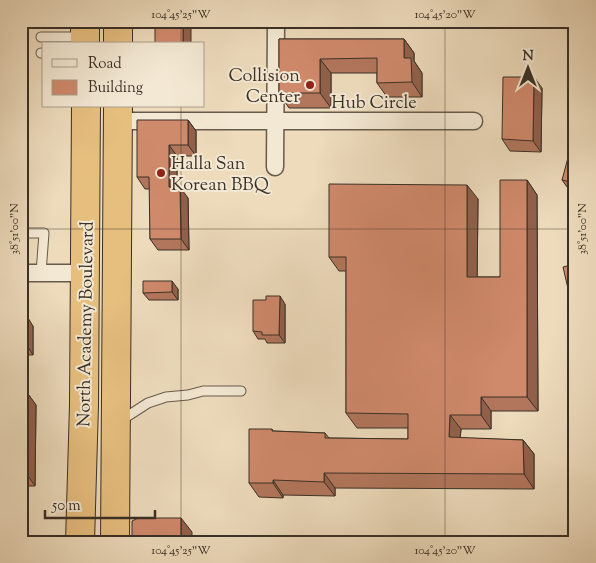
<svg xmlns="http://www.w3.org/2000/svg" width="596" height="563" font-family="'Sorts Mill Goudy',serif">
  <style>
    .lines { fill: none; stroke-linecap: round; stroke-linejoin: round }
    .service-casing { stroke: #675b4c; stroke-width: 11 }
    .minor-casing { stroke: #675b4c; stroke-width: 19 }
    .trunk-casing { stroke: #3a3026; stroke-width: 30 }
    .service { stroke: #f3e8d3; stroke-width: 9 }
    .minor { stroke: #f3e8d3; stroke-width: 16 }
    .trunk { stroke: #e6be7e; stroke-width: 28 }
    .wall { fill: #b2765c; stroke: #3a3026 }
    .shaded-wall { fill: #91604b; stroke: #3a3026 }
    .building { fill: #cf896b; stroke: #3a3026 }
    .ticks { fill: none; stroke: #3a3026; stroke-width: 1; stroke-opacity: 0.45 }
    .poi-dot { fill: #8f2418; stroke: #f3e8d3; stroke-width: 2 }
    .labels { text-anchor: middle; stroke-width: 4; stroke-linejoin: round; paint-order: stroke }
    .poi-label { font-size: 18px; fill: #3a3026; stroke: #f3e8d3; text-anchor: end }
    .street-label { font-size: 18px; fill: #3a3026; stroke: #f3e8d3 }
    .neatline { fill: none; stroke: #3a3026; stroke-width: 2 }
    .ticks-label { font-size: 12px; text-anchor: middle; fill: #3a3026 }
  </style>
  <rect width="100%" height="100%" fill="#eddbbc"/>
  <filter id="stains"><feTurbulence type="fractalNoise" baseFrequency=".004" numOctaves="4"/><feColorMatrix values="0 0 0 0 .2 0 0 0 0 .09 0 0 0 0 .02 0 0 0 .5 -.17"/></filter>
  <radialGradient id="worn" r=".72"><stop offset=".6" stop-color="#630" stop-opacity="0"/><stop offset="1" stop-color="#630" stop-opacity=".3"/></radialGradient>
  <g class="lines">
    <defs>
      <path id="service" d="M41 37H82
        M21 51 23 21
        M41 53H44
        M21 233H44L41 273
        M120 421 148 403 166 397 188 395 203 391H241"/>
      <path id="minor" d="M118 121H474
        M275 167 276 21
        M21 273H86"/>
      <path id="trunk" d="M85 44V21
        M118 44V21
        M80 542 84 405 86 106
        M115 542 118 106"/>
    </defs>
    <use href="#service" class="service-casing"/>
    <use href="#minor" class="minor-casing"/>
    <use href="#trunk" class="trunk-casing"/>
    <use href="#service" class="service"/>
    <use href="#minor" class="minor"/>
    <use href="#trunk" class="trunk"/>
  </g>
  <path class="wall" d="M279 39H404L414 53V61L422 73V97H387L377 83V73H331V108H289L279 93Z
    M542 88 541 152 510 151 502 139Z
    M188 120 196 131V156H177V187L188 198 189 250H158L150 239V189H145L137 177Z
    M21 121 27 129V220H21Z
    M575 155V198L562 180Z
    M527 180 537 195 538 411H491V429H461L460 438 523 440 534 454V489L335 488V496L283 495V498L259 497 249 483 272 429 273 431 325 433 329 438 408 439V428H357L346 413V271H339L329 257 478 199 477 277H500Z
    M575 211V245L569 237Z
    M575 264V301L569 293Z
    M178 289V300H149L143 293Z
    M285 304V343H267L265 339H258L253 331Z
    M21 318 33 326V355H21Z
    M21 394H28L36 405 35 486H21Z"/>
  <path class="shaded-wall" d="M183 21H191V44H183Z
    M404 39 414 53V61L422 73V97L412 82 404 58Z
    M320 59 331 73V108L320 93Z
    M534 77 542 88 541 152 533 141Z
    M188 120 196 131V156L188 145Z
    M21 121 27 129V220L21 211Z
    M169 145 177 156V199L169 187Z
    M527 180 537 195 538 411 527 397Z
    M467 185 478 199 477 292 467 277Z
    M180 187 188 198 189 250 181 239Z
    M172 281 178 289V300L172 292Z
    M280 296 285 304V343L279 335Z
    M28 318 33 326V355L28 347Z
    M28 394 36 405 35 486 28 476Z
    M481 397 491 411V429L481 415Z
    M450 415 461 429 459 452 449 437Z
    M523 440 534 454V489L524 474Z
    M324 473 335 488V496L324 482Z
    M273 480 283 495V498L273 483Z
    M181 518 192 532V542H181Z
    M21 526 24 530V542H21Z"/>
  <path class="building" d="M155 21H183V44H155Z
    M279 39H404V58H411L412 82 377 83V58L320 59V93H279Z
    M503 77H534L533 141 502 139Z
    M137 120H188V145H169V187H180L181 239H150L149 177H137Z
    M569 154 575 155V183L562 180Z
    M500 180H527V397H481V415H450L449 437 523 440 524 474 324 473V482L273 480V483H249V429H272V431L325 433V438L408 439V414L346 413V257H329V184L467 185V277H500Z
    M568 211H575V237H569Z
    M575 264V291L569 293 563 267Z
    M143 281H172V292L143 293Z
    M266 296H280L279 335H262V332L253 331V300H266Z
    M21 318H28V347H21Z
    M21 394H28V476H21Z
    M138 518H181V542H132V521Z
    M329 538 423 539V542H329Z
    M572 538H575V542H572Z"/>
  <path class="ticks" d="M181 21V44M445 21V542M181 106V542M21 229H575"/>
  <g class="poi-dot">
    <circle cx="310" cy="85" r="5"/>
    <circle cx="161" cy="173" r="5"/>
  </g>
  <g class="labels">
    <g class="poi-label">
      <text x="300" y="81">Collision<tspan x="300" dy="21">Center</tspan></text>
      <text x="171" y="169" text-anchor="start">Halla San<tspan x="171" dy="21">Korean BBQ</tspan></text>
    </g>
    <g class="street-label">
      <text x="374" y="108">Hub Circle</text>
      <text transform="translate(85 324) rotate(-89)" y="6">North Academy Boulevard</text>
    </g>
  </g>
  <rect width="596" height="563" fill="none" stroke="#eddbbc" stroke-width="55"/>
  <rect x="42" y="42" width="162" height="65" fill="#f3e8d3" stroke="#a99e8e"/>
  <rect x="52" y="59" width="25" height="8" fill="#f3e8d3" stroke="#a99e8e"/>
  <text x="88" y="68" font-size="15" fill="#3a3026">Road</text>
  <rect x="52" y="80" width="25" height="15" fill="#cf896b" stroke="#a99e8e"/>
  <text x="88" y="92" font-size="15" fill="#3a3026">Building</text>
  <g transform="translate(528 68)" stroke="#f3e8d3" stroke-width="4" paint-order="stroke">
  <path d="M0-4L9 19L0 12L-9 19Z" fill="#3a3026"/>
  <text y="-8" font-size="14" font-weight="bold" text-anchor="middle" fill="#3a3026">N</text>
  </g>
  <path d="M45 510v8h110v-8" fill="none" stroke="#3a3026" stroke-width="2.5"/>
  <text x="52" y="510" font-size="15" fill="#3a3026" stroke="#f3e8d3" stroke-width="4" paint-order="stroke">50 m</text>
  <rect x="28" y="28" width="540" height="508" class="neatline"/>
  <g class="ticks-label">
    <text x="181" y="18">104°45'25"W</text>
    <text x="445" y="18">104°45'20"W</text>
    <text transform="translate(14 229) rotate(-90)" y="4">38°51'00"N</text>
    <text transform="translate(582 229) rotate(-90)" y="4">38°51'00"N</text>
    <text x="181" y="554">104°45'25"W</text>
    <text x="445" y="554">104°45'20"W</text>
  </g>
  <rect width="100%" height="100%" filter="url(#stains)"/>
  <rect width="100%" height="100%" fill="url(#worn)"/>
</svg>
